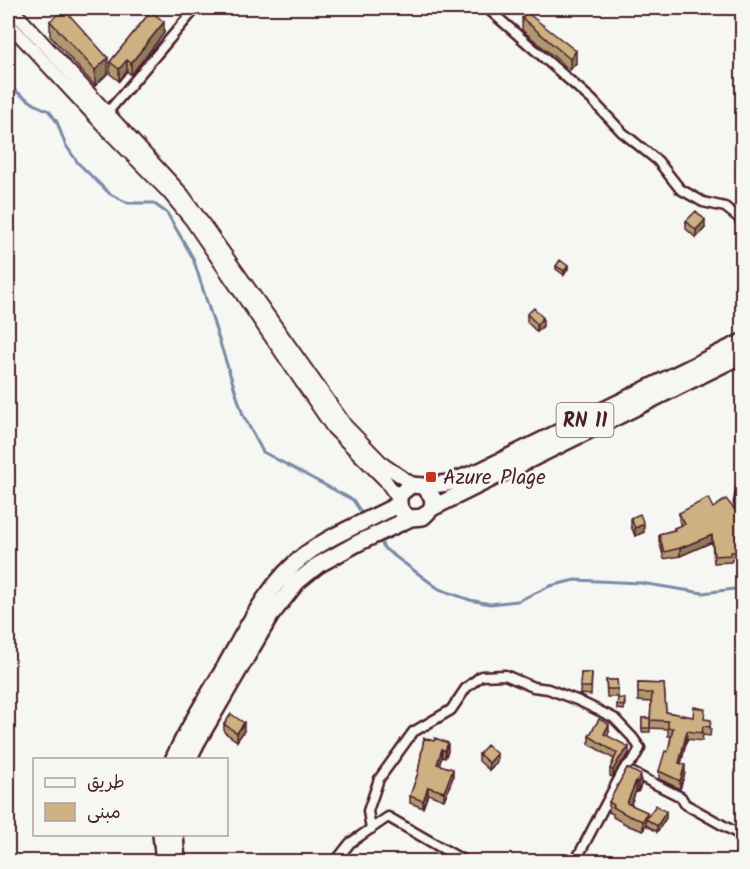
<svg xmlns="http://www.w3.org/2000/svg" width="750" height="869" font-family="Kalam,'Playpen Sans Arabic',sans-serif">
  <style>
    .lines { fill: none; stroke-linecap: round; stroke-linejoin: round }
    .stream { stroke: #7989a5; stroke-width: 3 }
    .street-casing { stroke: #4a1f2b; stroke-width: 13 }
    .secondary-casing { stroke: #4a1f2b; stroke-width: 16 }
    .highway-casing { stroke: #4a1f2b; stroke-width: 20 }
    .street { stroke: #f6f6f2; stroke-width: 8 }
    .secondary { stroke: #f6f6f2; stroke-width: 12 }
    .highway { stroke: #f6f6f2; stroke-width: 15 }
    .wall { fill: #b09870; stroke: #4a1f2b; stroke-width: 1.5 }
    .shaded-wall { fill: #907c5b; stroke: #4a1f2b; stroke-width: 1.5 }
    .building { fill: #cdb182; stroke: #4a1f2b; stroke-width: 1.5 }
    .poi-dot { fill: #c8321e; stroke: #f6f6f2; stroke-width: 2 }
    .labels { text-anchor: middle; stroke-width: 5; stroke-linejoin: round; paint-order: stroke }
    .shield { fill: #f6f6f2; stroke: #7e6067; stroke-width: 1.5 }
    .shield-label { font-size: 20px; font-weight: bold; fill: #4a1f2b }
    .poi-label { font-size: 21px; fill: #4a1f2b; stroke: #f6f6f2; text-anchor: start }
  </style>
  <rect width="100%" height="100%" fill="#f6f6f2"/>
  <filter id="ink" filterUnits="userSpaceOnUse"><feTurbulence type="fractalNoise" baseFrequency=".0167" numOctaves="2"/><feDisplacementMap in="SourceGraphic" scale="12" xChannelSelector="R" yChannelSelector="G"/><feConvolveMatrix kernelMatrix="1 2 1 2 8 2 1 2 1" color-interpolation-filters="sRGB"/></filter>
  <g filter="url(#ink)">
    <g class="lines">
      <path class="stream" d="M8 86 36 105 49 111 57 122 65 144 78 163 110 194 128 203H153L167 213 193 258 243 415 263 452 353 500 363 515
        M378 538 385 549 439 589 470 600 490 604 518 601 550 586 575 580 641 583 703 593 742 588"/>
      <defs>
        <path id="street" d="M487 8 592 100 622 132 658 161 680 189 703 202 725 207 739 218 742 225
          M107 113 196 8
          M742 488 739 503 742 511
          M633 773 681 797 685 804 742 836
          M371 829 368 811 379 779 413 732 451 710 466 688 481 676 505 675 533 687 548 689 579 701 614 718 633 738 640 748 634 759 624 769 575 862
          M335 862 350 843 388 817 466 862"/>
        <path id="secondary" d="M11 8 183 195 346 426 384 465 414 485
          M8 23 113 136 169 193 192 221 333 428 385 480 399 500"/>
        <path id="highway" d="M424 486 448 483 482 470 742 342
          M432 508 742 355
          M173 760C187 729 205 701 222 672 246 630 267 584 306 554 334 533 368 521 399 504
          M188 760 197 742 271 615 297 582 318 565 358 543 411 518 423 517 432 508 433 498 424 486 411 485 400 494C397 505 400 514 411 518
          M161 834 164 862
          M175 834 177 862"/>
      </defs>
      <use href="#street" class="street-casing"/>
      <use href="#secondary" class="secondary-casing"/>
      <use href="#highway" class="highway-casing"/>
      <use href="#street" class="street"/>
      <use href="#secondary" class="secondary"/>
      <use href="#highway" class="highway"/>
    </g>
    <path class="wall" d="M138 8H158L152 13 164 33 131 75 127 71 119 81 110 74V62L147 16Z
      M522 18 576 63 570 70 522 30Z
      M50 21 108 73 95 86 50 36Z
      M686 221 705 228 696 238 686 229Z
      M556 266 568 269 564 275 556 269Z
      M527 314 543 326 537 332 527 322Z
      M713 508 742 524V560H731V562L714 563 712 542 680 556 664 559 659 541V534L674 530V528L682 525 679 520V513Z
      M631 518 644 532 635 536 631 526Z
      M581 673H592L591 695 580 694Z
      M606 680H617L618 697H607Z
      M638 683 664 684 666 712 705 720 711 729 710 736 703 735 702 741 687 739 681 764 685 773 680 789 659 779V771L668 752 671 736H668V729L650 728 651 702 638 701Z
      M625 703 624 710 617 709V705Z
      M642 718H650V732H642Z
      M224 724 244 731 237 741 224 732Z
      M609 732 607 735 629 754 619 766 613 777 610 776V769L614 759 589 744V736Z
      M424 738 448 751 445 758 442 757 439 765 453 777 444 800 428 794 423 808 410 803V796L418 773Z
      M479 754 497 762 489 770 479 761Z
      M627 768 641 785 638 792 636 791 631 804 647 817 666 818 657 832 646 825V824L643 831 629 826 613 817V814L609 812V802Z"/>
    <path class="shaded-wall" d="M148 8H158L148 17Z
      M164 22V33L131 75V63Z
      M576 51V63L570 70V59Z
      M108 58V73L95 86V70Z
      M127 60V71L119 81V69Z
      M705 220V228L696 238V230Z
      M568 266V269L564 275V271Z
      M543 318V326L537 332V324Z
      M644 524V532L635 536V528Z
      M712 535V542L680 556V548Z
      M244 723V731L237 741V733Z
      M609 724V732L604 741V734Z
      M687 731V739L679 772V763Z
      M448 743V751L445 758V751Z
      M629 747V754L619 766 613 777V770L619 759Z
      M442 749V757L437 771V764Z
      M497 754V762L489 770V763Z
      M685 765V773L680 789V781Z
      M453 769V777L444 800V792Z
      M641 775V785L638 792V782Z
      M636 781V791L627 812V803Z
      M428 787V794L423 808V801Z
      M647 812V819H646V824L643 831V821Z
      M666 812V818L657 832V826Z"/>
    <path class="building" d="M64 9 108 58 95 70 50 21Z
      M151 11 164 22 131 63 127 60 119 69 110 62Z
      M526 12 576 51 570 59 522 18Z
      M696 211 705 220 696 230 686 221Z
      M560 260 568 266 564 271 556 266Z
      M534 308 543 318 537 324 527 314Z
      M708 498 713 508 726 499 739 515 742 524V552H731V555L714 556 712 535 680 548 664 552 659 534 675 530 674 528 685 524 679 513Z
      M640 514 644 524 635 528 631 518Z
      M581 673H592L591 687H580Z
      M606 680H617L618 689H607Z
      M638 683 664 684 666 712 693 717 694 707 705 709 704 719 711 720 710 727 703 726 702 733 687 731 679 763 685 765 680 781 659 771 665 751 668 752 673 728H668V721L650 720 652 693H638Z
      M618 698 625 699 624 706 617 705Z
      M231 714 244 723 237 733 224 724Z
      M642 718H650V728H642Z
      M599 719 609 724 604 734 629 747 619 759 613 770 610 769 617 753 589 736Z
      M424 738 434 741 435 738 448 743 445 751 442 749 437 764 453 769 444 792 428 787 423 801 410 796 418 773Z
      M487 745 497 754 489 763 479 754Z
      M627 768 641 775 638 782 636 781 627 803 647 812 643 821 629 816 613 807 614 805 609 802Z
      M656 805 666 812 657 826 646 819Z"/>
  </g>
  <rect class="poi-dot" x="425" y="471" width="12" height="12" rx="3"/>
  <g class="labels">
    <rect class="shield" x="556.5" y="403" width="57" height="34" rx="4.5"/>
    <g class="shield-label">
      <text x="585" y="427">RN 11</text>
    </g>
    <g class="poi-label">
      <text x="443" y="484">Azure Plage</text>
    </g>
  </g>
  <rect width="750" height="869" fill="none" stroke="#f6f6f2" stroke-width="30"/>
  <rect x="15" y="15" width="720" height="839" fill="none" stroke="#4a1f2b" stroke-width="2" filter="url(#ink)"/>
  <rect x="33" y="758" width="195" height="78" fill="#f6f6f2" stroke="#b1a0a2" stroke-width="1.5"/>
  <rect x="45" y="778" width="30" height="9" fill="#f6f6f2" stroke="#b1a0a2" stroke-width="1.5"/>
  <text x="87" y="788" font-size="18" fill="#4a1f2b">طريق</text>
  <rect x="45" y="803" width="30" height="18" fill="#cdb182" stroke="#b1a0a2" stroke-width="1.5"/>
  <text x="87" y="818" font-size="18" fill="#4a1f2b">مبنى</text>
</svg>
